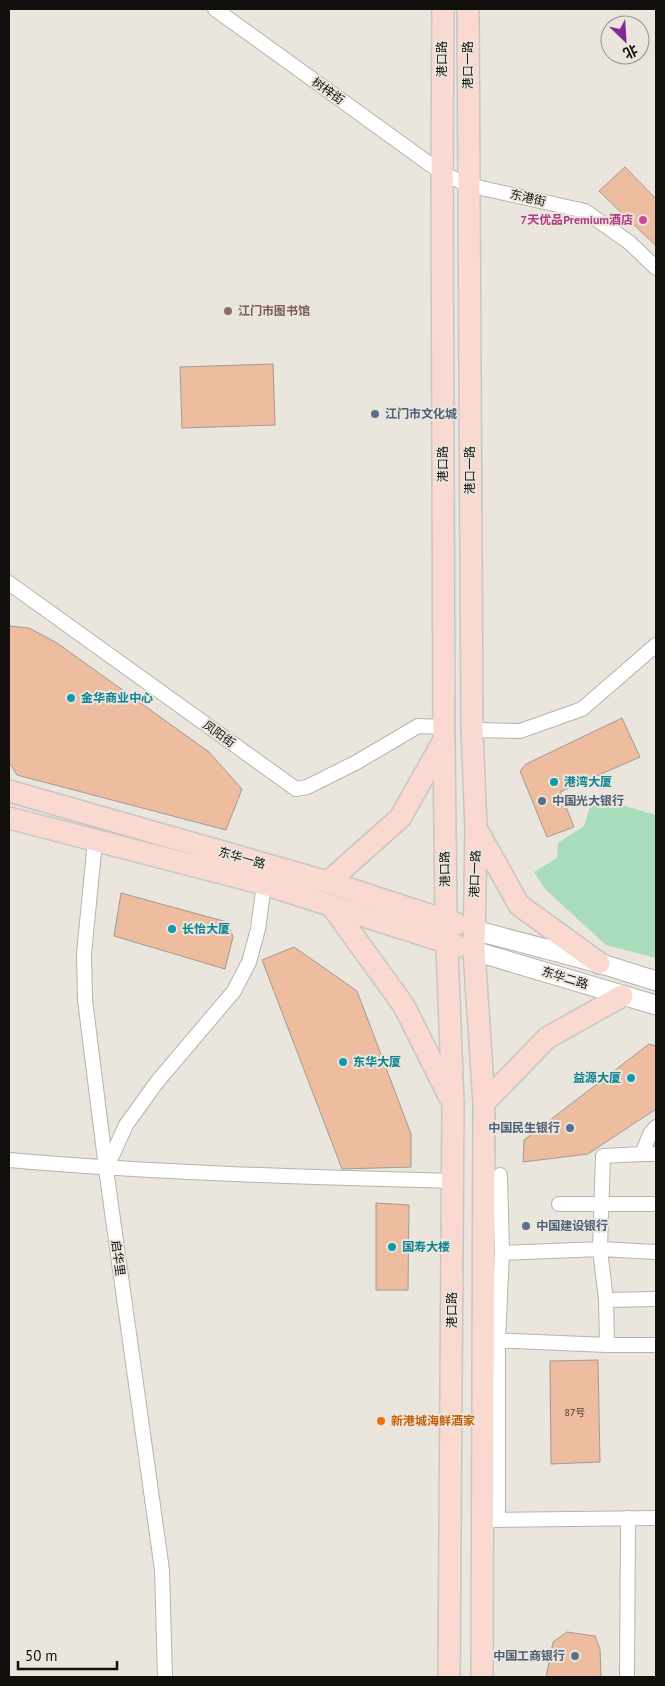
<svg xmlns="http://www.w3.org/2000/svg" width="665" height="1686" font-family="'PT Sans','Noto Sans SC',sans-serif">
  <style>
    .green { fill: #a9dcbb }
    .building { fill: #eebc9e; stroke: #a19a95 }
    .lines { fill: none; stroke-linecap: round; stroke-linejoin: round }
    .minor-casing { stroke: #b7b3ac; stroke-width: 16 }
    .secondary-casing { stroke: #b7b3ac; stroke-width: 21 }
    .primary-casing { stroke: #c6c6c5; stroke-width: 24 }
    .minor { stroke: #fff; stroke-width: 14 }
    .secondary { stroke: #fff; stroke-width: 19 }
    .primary { stroke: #fad9d0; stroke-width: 21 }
    .hotel-dot { fill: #d1479c; stroke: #eae6de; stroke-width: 2 }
    .education-dot { fill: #8d6e63; stroke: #eae6de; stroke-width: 2 }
    .service-dot { fill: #5c6f8a; stroke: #eae6de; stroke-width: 2 }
    .culture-dot { fill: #0f9aa8; stroke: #eae6de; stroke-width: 2 }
    .food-dot { fill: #e8710a; stroke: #eae6de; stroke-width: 2 }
    .labels { text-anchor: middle; stroke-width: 4; stroke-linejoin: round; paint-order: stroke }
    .number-label { font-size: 10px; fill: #483b31 }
    .street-label { font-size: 12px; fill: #11100d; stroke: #eae6de }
    .hotel-label { font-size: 12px; font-weight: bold; fill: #b23c85; stroke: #eae6de; text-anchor: end }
    .education-label { font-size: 12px; font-weight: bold; fill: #785e54; stroke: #eae6de; text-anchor: start }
    .service-label { font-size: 12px; font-weight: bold; fill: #4e5e75; stroke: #eae6de; text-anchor: start }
    .culture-label { font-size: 12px; font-weight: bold; fill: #0d838f; stroke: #eae6de; text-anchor: start }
    .food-label { font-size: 12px; font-weight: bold; fill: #c56008; stroke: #eae6de; text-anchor: start }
  </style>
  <rect width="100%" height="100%" fill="#eae6de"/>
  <path class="green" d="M593 797 656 815V958L606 945 545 889 534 872 557 858 558 843 584 826Z"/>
  <path class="building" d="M625 167 656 199V246L599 191Z
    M273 364 275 425 182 428 180 367Z
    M9 626 29 628 57 643 209 752 242 789 226 830 17 775 9 762Z
    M622 718 640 757 560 792 574 827 547 837 520 771 526 764Z
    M121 893 227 922 233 937 225 969 114 936Z
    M294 947 357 991 411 1134V1167L342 1169 262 960Z
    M649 1044 656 1046V1109L588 1154 523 1162 524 1140Z
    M376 1203 409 1205 408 1290H376Z
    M598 1360 600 1462 551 1464 550 1361Z
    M567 1632 595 1636 600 1649 601 1677H546L553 1642Z"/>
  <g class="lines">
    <defs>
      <path id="minor" d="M215 9 442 173 468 185 585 211 630 243 656 268
        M9 583 296 789 307 787 357 762 418 726 444 727
        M472 730 520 731 582 709 656 645
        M95 841 84 954 85 1000 106 1168
        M642 1154 650 1134 656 1127
        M656 1154H642L603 1156 600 1249 606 1300 656 1299
        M9 1160C156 1173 304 1177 452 1181
        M559 1204H656
        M502 1253 600 1249 656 1252
        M606 1300 607 1345
        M489 1340 607 1345H656
        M490 1520 656 1518
        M498 1520V1340L502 1253 500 1175
        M165 1677 162 1570 106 1169 126 1125 157 1082 234 991 249 962 258 929 264 884
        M627 1677 628 1518"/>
      <path id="secondary" d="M474 930 599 963 656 981
        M474 951 656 1005"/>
      <path id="primary" d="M443 9 442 173 444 742 446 920 453 1104 449 1677
        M468 9 472 730 476 828 474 951 484 1103 482 1677
        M9 791 328 882 457 924
        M9 818 264 884 458 946
        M476 828 519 905 599 963
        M328 882 400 818 443 742
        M331 905 404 1006 450 1098
        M484 1103 547 1038 622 996"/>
    </defs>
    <use href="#minor" class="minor-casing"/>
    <use href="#secondary" class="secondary-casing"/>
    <use href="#primary" class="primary-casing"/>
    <use href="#minor" class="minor"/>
    <use href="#secondary" class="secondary"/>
    <use href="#primary" class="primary"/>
  </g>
  <circle class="hotel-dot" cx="643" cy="220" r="5"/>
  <circle class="education-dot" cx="228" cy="311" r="5"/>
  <g class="service-dot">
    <circle cx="375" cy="414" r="5"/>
    <circle cx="542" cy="801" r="5"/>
    <circle cx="570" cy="1128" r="5"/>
    <circle cx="526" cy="1226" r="5"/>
    <circle cx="575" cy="1656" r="5"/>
  </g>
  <g class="culture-dot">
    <circle cx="71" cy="698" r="5"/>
    <circle cx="554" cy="782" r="5"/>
    <circle cx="172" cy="929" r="5"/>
    <circle cx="343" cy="1062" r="5"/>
    <circle cx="631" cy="1078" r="5"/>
    <circle cx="392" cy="1247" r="5"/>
  </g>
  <circle class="food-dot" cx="381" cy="1421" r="5"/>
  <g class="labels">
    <g class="number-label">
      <text x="575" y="1416">87号</text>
    </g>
    <g class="street-label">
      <text transform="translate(442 59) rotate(-90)" y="4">港口路</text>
      <text transform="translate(468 65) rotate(-90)" y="4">港口一路</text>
      <text transform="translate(328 91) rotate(36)" y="4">树梓街</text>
      <text transform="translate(528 198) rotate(13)" y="4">东港街</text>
      <text transform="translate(443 464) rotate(-90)" y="4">港口路</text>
      <text transform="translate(470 470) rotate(-90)" y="4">港口一路</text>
      <text transform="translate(219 734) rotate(36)" y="4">凤阳街</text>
      <text transform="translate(242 858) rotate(16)" y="4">东华一路</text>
      <text transform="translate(445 869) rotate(-91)" y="4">港口路</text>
      <text transform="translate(475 874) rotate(-88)" y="4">港口一路</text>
      <text transform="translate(565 978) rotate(17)" y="4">东华二路</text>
      <text transform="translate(118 1258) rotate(82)" y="4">启华里</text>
      <text transform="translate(452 1310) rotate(-90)" y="4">港口路</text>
    </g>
    <g class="hotel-label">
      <text x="633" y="224">7天优品Premium酒店</text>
    </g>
    <g class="education-label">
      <text x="238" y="315">江门市图书馆</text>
    </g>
    <g class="service-label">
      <text x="385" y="418">江门市文化城</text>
      <text x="552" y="805">中国光大银行</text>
      <text x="560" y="1132" text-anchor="end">中国民生银行</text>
      <text x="536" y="1230">中国建设银行</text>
      <text x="565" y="1660" text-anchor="end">中国工商银行</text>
    </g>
    <g class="culture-label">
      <text x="81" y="702">金华商业中心</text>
      <text x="564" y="786">港湾大厦</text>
      <text x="182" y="933">长怡大厦</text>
      <text x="353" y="1066">东华大厦</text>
      <text x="621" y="1082" text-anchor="end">益源大厦</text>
      <text x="402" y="1251">国寿大楼</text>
    </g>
    <g class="food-label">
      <text x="391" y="1425">新港城海鲜酒家</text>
    </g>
  </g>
  <rect width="665" height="1686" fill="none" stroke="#11100d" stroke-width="20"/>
  <g transform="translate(625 40) rotate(155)"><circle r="24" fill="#eae6de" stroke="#93908a"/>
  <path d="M0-4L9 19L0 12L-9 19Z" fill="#842995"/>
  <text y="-8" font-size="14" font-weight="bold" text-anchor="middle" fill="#11100d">北</text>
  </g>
  <path d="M18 1661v8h99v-8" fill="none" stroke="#11100d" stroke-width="2.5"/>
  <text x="25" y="1661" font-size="15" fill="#11100d" stroke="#eae6de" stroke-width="4" paint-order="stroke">50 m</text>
</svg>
